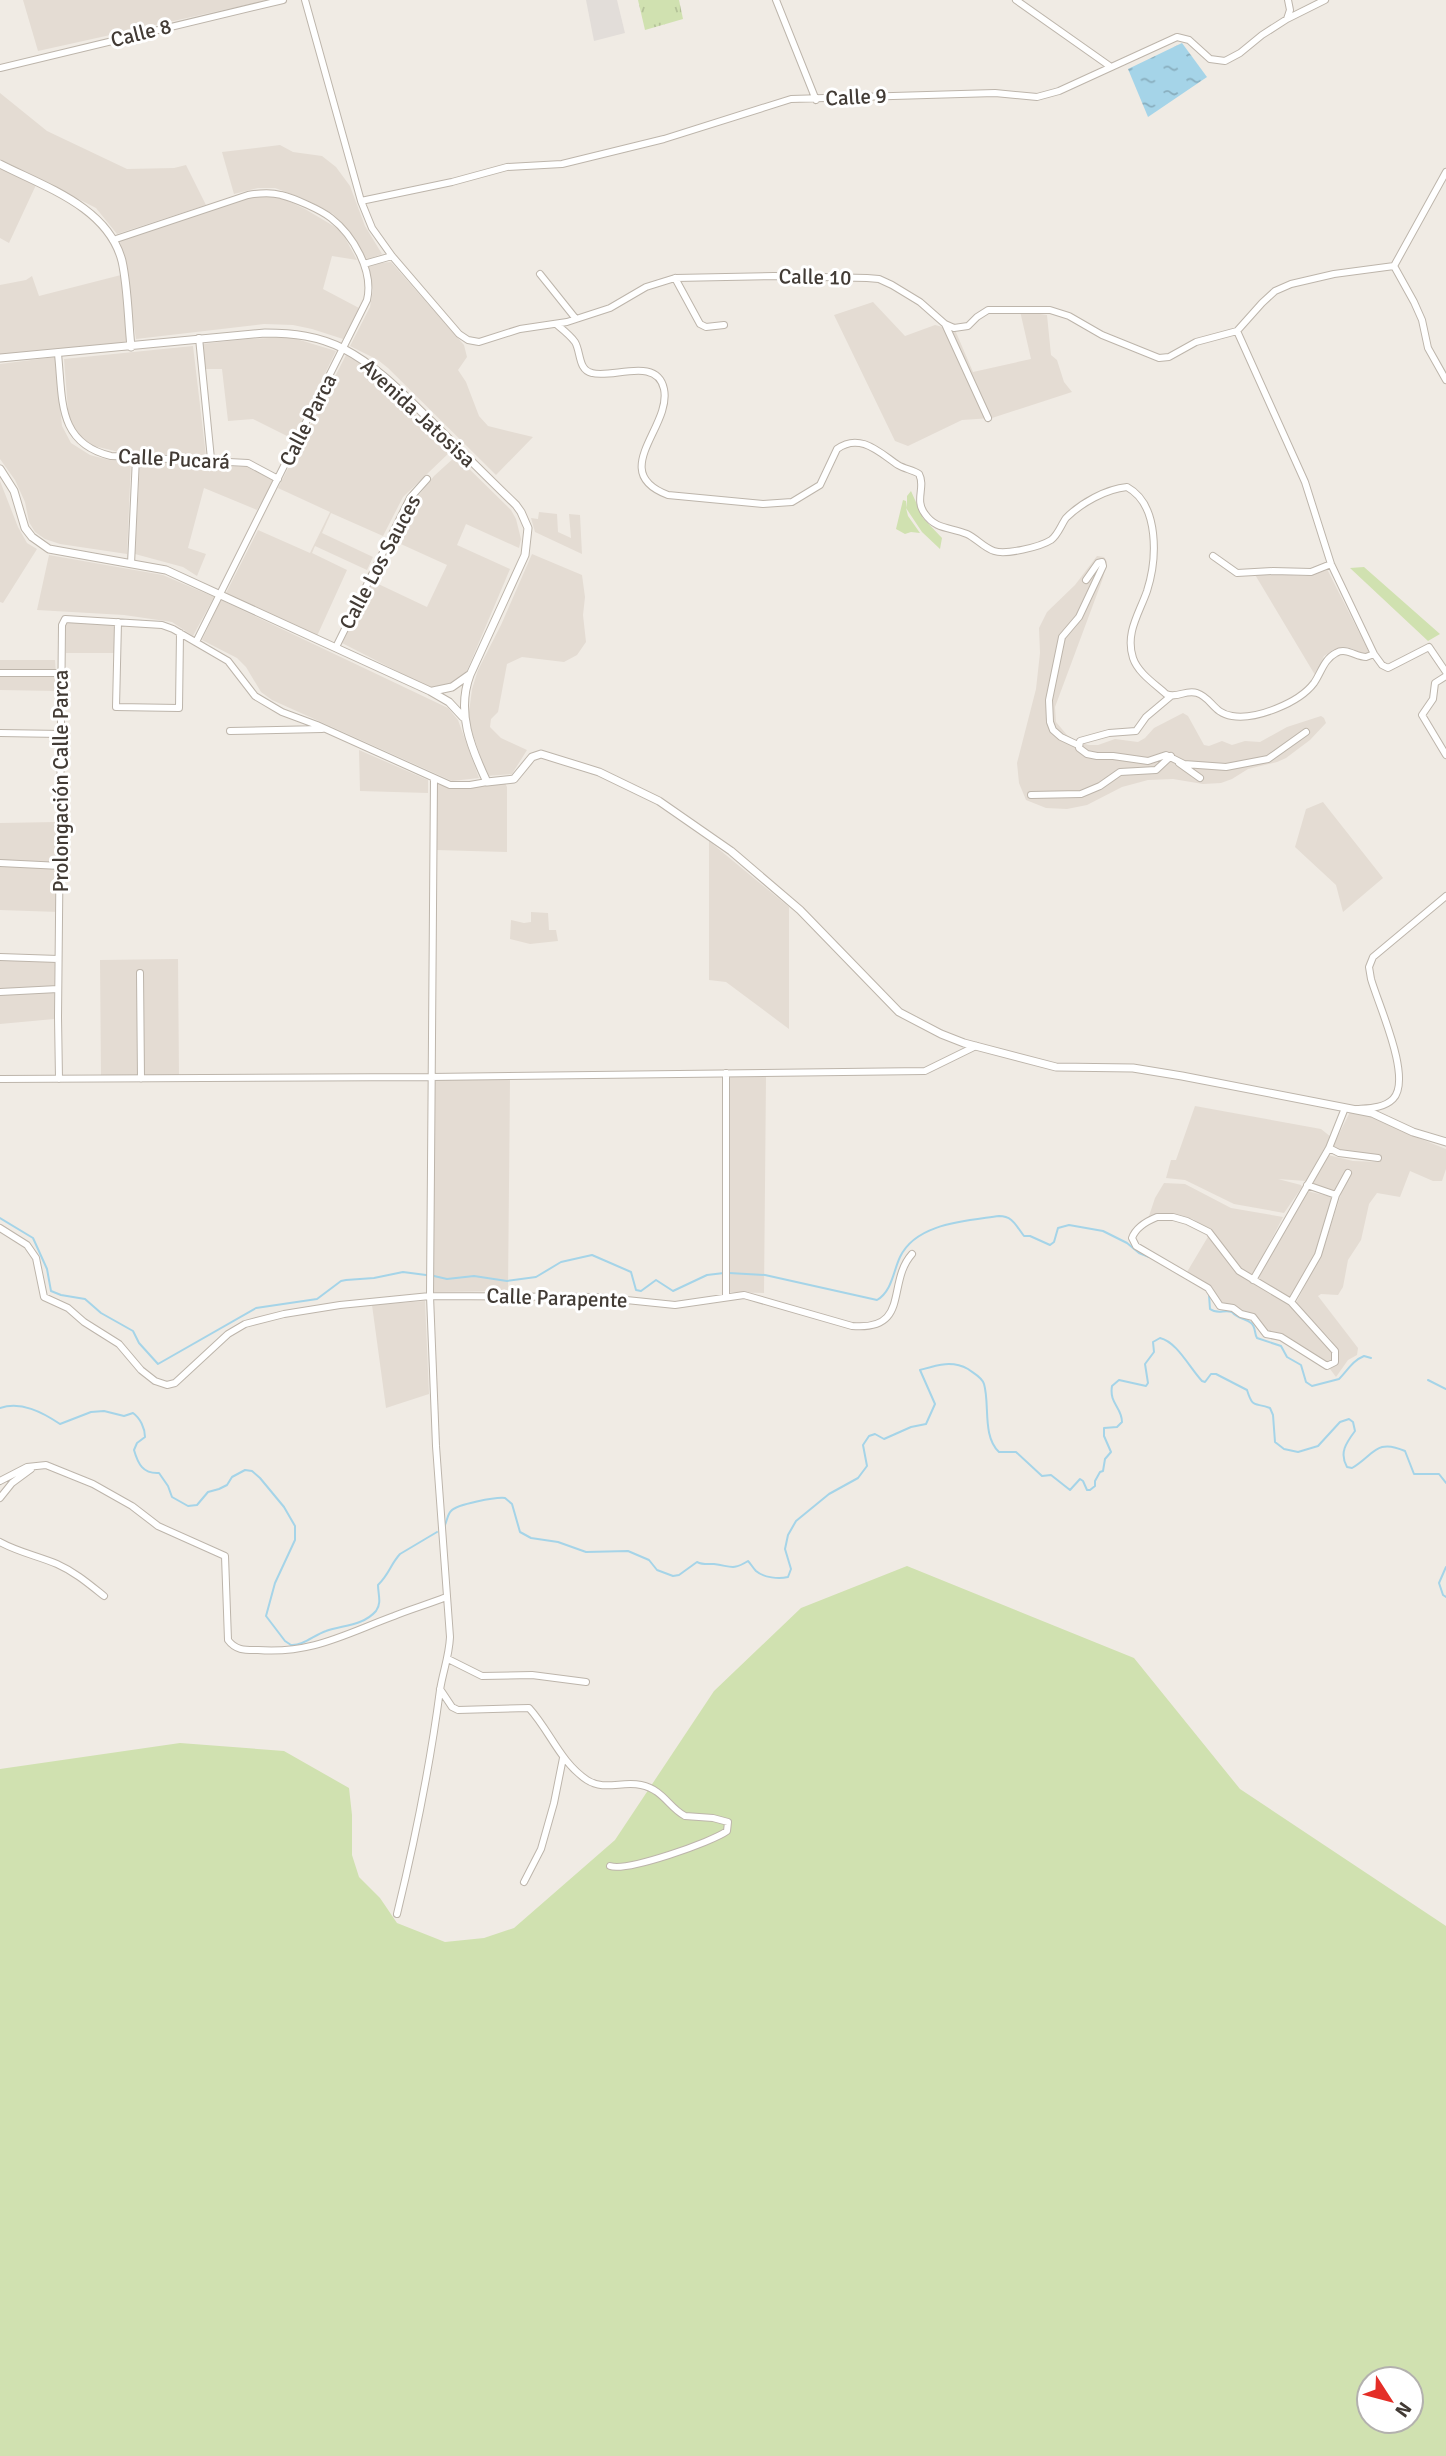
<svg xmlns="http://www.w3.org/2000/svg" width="1446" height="2456" font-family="Signika,sans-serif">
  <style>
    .residential { fill: #e4dcd3 }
    .industrial { fill: #e2ddd9 }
    .grass { fill: #d0e1b0; fill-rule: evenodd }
    .park { fill: url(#park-tufts) }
    .water { fill: url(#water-ripples) }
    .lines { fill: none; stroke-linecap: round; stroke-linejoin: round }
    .stream { stroke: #a5d4e8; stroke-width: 2 }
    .minor-casing { stroke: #bdb5ab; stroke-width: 8 }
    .tertiary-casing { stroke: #bdb5ab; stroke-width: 9 }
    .minor { stroke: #fff; stroke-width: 6 }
    .tertiary { stroke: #fff; stroke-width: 7 }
    .labels { text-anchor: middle; stroke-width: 6; stroke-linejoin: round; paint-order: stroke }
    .street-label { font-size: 21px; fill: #423b35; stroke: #fff }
  </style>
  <defs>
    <pattern id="park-tufts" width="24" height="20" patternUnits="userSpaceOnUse" patternTransform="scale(1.75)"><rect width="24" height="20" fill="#d0e1b0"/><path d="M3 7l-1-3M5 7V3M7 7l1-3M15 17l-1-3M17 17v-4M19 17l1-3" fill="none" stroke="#b4c298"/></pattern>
    <pattern id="water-ripples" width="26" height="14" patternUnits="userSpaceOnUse" patternTransform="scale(1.75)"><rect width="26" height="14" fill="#a5d4e8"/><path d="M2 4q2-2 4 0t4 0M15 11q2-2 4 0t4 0" fill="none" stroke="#88adbd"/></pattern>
  </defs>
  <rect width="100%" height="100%" fill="#f0ebe4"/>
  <path class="residential" d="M23 0H269L38 51Z
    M0 93 47 131 127 169 174 168 186 165 206 205 117 234 96 208 0 159Z
    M280 145 293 152 322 156 336 167 350 186 365 226 382 254 366 260 351 234 333 214 302 198 275 188H258L234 194 222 152Z
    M0 167 36 185 9 243 0 238Z
    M271 196 282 198 305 209 337 228 344 236 357 260 332 256 323 289 359 308 343 339 312 329 293 325 264 324 136 339 120 241 249 197Z
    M391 262 464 345 467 357 458 370 466 382 479 416 488 426 533 437 496 475 388 368 378 360 350 346 370 307 373 290 368 264Z
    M121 275 127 344 0 355V285L26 280 32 276 39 296Z
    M873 302 905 336 935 325 955 330 973 372 1031 359 1020 311 1047 315 1051 355 1057 360 1064 382 1072 392 992 418 962 420 908 446 895 441 834 315Z
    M290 337 336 351 293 439 253 419 228 421 222 369H205L202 344 247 339Z
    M193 346 206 456 119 452 94 446 77 434 71 424 68 410 64 359Z
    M346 355 376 374 451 451 403 497 383 536 331 513 322 533 373 557 367 570 315 546 312 553 347 570 317 636 226 593 258 530 310 553 330 512 278 488Z
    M55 357 62 426 71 443 90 455 109 460 131 461 127 554 60 544 45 539 35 532 29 522 25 502 15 480 0 459V364Z
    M456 456 511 510 516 519 521 539 519 548 466 524 457 545 510 569 466 673 450 686 430 688 342 643 372 581 427 607 447 565 392 540 415 500 434 476Z
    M140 462 247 467 274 481 257 510 204 488 188 548 206 554 197 576 183 567 135 554Z
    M0 481 18 527 27 543 37 549 3 603 0 602Z
    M539 512 557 514 558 532 571 538 569 514 580 515 582 554 535 532 531 518 538 519Z
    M532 554 582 575 585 597 583 615 586 642 577 655 564 662 522 657 507 664 498 712 491 719 490 727 501 738 527 750 512 774 487 776 468 720 472 689 478 670 501 625Z
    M49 555 163 575 214 597 193 636 172 622 124 615 37 610Z
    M1097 556 1104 557 1107 562 1103 578 1055 707 1056 722 1067 735 1078 742 1089 745H1098L1115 739 1138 742 1145 738 1154 728 1183 713 1188 716 1204 745 1209 746 1222 741 1232 745 1245 741 1260 742 1287 727 1321 716 1324 718 1326 723 1310 740 1286 758 1277 762 1248 769 1232 779 1221 783 1203 784 1173 779 1148 780 1122 787 1087 805 1067 809 1046 808 1026 800 1019 783 1017 763 1036 689 1040 653 1039 628 1047 612 1075 585Z
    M1327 569 1369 652 1365 654 1347 647 1335 649 1324 656 1315 675 1254 573 1306 576Z
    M221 600 448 708 458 720 479 778 452 781 272 700 261 692 246 667 237 658 202 640Z
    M66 621 115 624V653H66Z
    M0 660H55L57 691 0 690Z
    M359 750 428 780V793L360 791Z
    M500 782 505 783 507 787V852L436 850 437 784 460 789Z
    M1323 802 1383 878 1343 912 1336 885 1295 847 1306 809Z
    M56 822 59 912 0 910V823Z
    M709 841 789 907V1029L726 982 709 980Z
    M531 912 548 913 549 930H556L558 941 530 944 510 939 511 920 524 923 531 922Z
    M0 958 55 961 54 1019 0 1024Z
    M178 959 179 1075 101 1076 100 960Z
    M726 1077H766L764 1293 726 1292Z
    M435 1080H510L508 1291 433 1292Z
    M1195 1106 1321 1129 1331 1137 1306 1181 1278 1179 1301 1185 1302 1187 1284 1213 1234 1204 1185 1180 1166 1178 1171 1160H1176Z
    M1350 1112 1383 1120 1401 1131 1446 1149V1169L1442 1181H1433L1410 1171 1400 1197 1377 1193 1369 1204 1361 1240 1348 1260 1343 1287 1338 1295 1321 1294 1318 1296 1358 1348 1357 1355 1348 1360 1336 1377 1330 1369 1338 1362 1339 1353 1331 1340 1296 1303 1323 1250 1342 1191 1335 1192 1311 1184 1328 1155 1353 1161 1380 1162 1378 1156 1343 1152 1332 1148Z
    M1164 1183 1185 1184 1231 1208 1283 1217 1252 1277 1234 1262 1213 1233 1193 1219 1177 1214 1159 1213 1149 1216 1155 1198Z
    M1307 1191 1332 1197 1320 1247 1291 1299 1257 1280Z
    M1209 1235 1223 1253 1266 1290 1289 1303 1333 1351 1332 1360 1326 1363 1284 1334 1269 1332 1263 1328 1257 1317 1219 1302 1214 1291 1207 1284 1187 1272Z
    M425 1301 429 1394 386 1408 372 1305Z"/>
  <path class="industrial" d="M586 0H617L625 33 594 41Z"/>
  <path class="grass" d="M911 491 923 518 942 538 940 549 922 532 906 508 908 516 920 533 911 532 905 534 896 529 903 500 906 501 907 508V496Z
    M1364 567 1440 634 1428 641 1350 568Z
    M907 1566 1134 1658 1240 1789 1446 1926V2456H0V1769L180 1743 284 1751 349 1788 352 1815V1855L359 1877 380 1898 397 1923 445 1942 484 1938 514 1928 615 1840 714 1691 801 1608ZM1369 2379H1411V2421H1369Z"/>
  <path class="park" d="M638 0H679L683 19 645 30Z"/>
  <path class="water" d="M1182 43 1207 77 1148 117 1128 69Z"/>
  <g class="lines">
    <path class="stream" d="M0 1218 33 1238 47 1269 51 1291 61 1295 85 1299 101 1313 133 1331 139 1343 158 1364 256 1308 317 1299 341 1281 346 1280 374 1278 403 1272 426 1275
      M729 1273 765 1275 877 1300C892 1291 893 1272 900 1257 916 1223 966 1221 999 1216 1013 1216 1016 1226 1024 1236H1030L1050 1245 1054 1242 1058 1228 1069 1225 1103 1231 1127 1243 1139 1253 1149 1257
      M434 1276 447 1279 474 1276 507 1281 536 1277 561 1262 592 1255 631 1272 636 1290 641 1291 656 1280 673 1291 707 1275 724 1273
      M1209 1295 1210 1309C1218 1315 1224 1309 1232 1312 1238 1319 1245 1318 1251 1323 1256 1327 1254 1333 1257 1338L1281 1346 1287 1357 1301 1365 1306 1382 1312 1386 1339 1379C1348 1370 1352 1361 1364 1356L1371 1358
      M1428 1380 1446 1389
      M0 1408C21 1401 42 1412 60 1424L91 1412 104 1411 124 1416 133 1413C140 1418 145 1428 145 1437L137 1443 134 1450C138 1464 143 1474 159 1473L168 1486 172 1497 188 1506 197 1505 208 1492 219 1489 227 1485 232 1477 245 1470 252 1471 260 1478 284 1507 295 1526V1540L275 1583 266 1616 285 1641 291 1645C303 1646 314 1635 326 1631 342 1625 363 1626 376 1611 382 1603 378 1594 378 1585 390 1573 390 1565 400 1554L437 1532
      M444 1527C447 1522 447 1515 451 1511 457 1504 496 1497 505 1498L512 1504 520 1532 531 1538 558 1542 586 1552 628 1551 649 1560 657 1570 673 1576 679 1575 697 1562C703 1565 707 1564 714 1564 731 1566 732 1571 748 1561 751 1564 753 1568 756 1571 764 1578 779 1579 788 1577L791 1569 785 1549 788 1535 796 1521 829 1494 858 1478 867 1466 863 1445 869 1436 875 1434 884 1439 911 1427 926 1424 935 1404 920 1370C937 1365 952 1360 968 1369 973 1373 982 1377 984 1384 990 1404 982 1436 999 1452H1016L1042 1476 1051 1475 1070 1490 1080 1479 1083 1481 1087 1490H1090L1095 1486V1481L1100 1472 1103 1471 1105 1459 1111 1452 1104 1436V1428L1117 1427 1122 1422C1122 1407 1109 1404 1112 1386L1119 1380 1146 1386 1148 1383 1145 1364 1154 1352 1153 1342 1160 1338C1177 1342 1189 1367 1202 1381L1205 1382 1211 1374H1216L1247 1390C1253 1409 1254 1402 1270 1408L1273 1415 1275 1442 1284 1449 1298 1452 1318 1446 1340 1422 1349 1419 1353 1422 1355 1431C1346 1443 1339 1453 1347 1467L1352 1468C1374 1455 1376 1438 1405 1451L1414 1474H1439L1446 1483
      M1446 1567 1439 1583 1443 1595 1446 1597"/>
    <defs>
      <path id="minor" d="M305 0 361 201 372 228 392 256 459 334 468 340 479 342 520 329 567 322 610 308 646 287 675 278 774 276 867 278 879 279 892 285 920 302 945 324 954 328 968 326 977 317 988 310H1050L1069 316 1102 335 1159 358 1169 357 1196 342 1237 331 1262 303 1275 291 1291 284 1334 274 1394 266 1446 172
        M776 0 816 100
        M1016 0 1111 67
        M1287 19 1290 10 1288 0
        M0 68 283 0
        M361 201 452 182 507 167 562 164 664 139 791 99 995 93 1037 97 1059 91 1177 37 1189 40 1210 59 1225 61 1240 53 1262 35 1287 19 1325 0
        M113 240 248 195C259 193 271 192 281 195 294 198 321 210 331 218 353 235 374 271 367 300L196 642
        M364 264 392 256
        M1394 266 1414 302 1422 320 1428 348 1446 380
        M540 274 576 319
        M675 278 700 324 706 327 724 325
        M556 324C562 329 570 335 575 342 581 352 578 370 592 373 612 379 657 356 664 389 672 427 607 472 668 495L763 504 792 502 820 485 837 449C860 432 880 453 898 465 905 469 913 470 919 474 926 487 914 500 925 514 936 530 951 527 967 534 976 538 984 548 994 551 1006 555 1040 547 1051 540 1058 535 1061 525 1066 518 1081 503 1106 489 1127 487 1160 505 1157 560 1147 591 1139 614 1125 633 1133 658 1138 673 1155 684 1166 694 1177 699 1186 689 1197 693 1212 698 1213 713 1232 716 1256 720 1299 703 1314 683 1321 673 1324 659 1336 653 1346 647 1356 657 1366 657L1374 654
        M945 324 988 418
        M1237 331 1305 482 1331 564 1374 654 1382 665 1388 668 1429 647 1446 672
        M199 338 211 459
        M58 354C63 400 57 443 111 456L248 463 278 479
        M1213 556 1237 573 1273 571 1311 572 1331 564
        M131 564 136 458
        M118 622 116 707 179 708 180 633
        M336 647 410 498 427 479
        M0 673H62
        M1446 676 1435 683 1433 699 1422 715 1446 755
        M1171 696 1146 717 1136 731 1109 733 1080 741 1079 748 1087 754 1097 756H1113L1148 761 1166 755 1184 764 1226 767 1268 759 1306 732
        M230 731 322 729
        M0 733 61 734
        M1078 745 1061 737 1053 730 1050 722 1049 700 1062 637 1079 617 1103 566 1102 562 1098 563 1086 580
        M1179 763 1200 778
        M1031 795 1081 794 1100 786 1120 772 1156 770 1171 756
        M0 863 61 866
        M0 957 58 959
        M140 973 141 1079
        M0 992 58 989
        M0 1079 430 1077 925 1071 976 1046
        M59 1079 58 1017 62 625 65 619 162 625 173 629 228 661 255 696 282 712 317 725 450 785H470L487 782
        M1357 1109C1370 1108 1384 1108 1393 1099 1413 1079 1378 1004 1371 979L1369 967 1373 957 1446 896
        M1329 1148 1345 1108
        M1307 1185 1336 1195
        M1157 1217H1173L1187 1221 1209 1232 1239 1271 1291 1302 1335 1351V1362L1327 1366 1281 1337 1266 1334 1253 1317 1241 1314 1233 1308 1220 1306 1208 1288 1136 1246 1132 1238C1136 1227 1147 1221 1157 1217Z
        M0 1228 27 1245 36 1258 44 1297 68 1308 84 1322 119 1344 141 1370 155 1381 167 1385 175 1383 228 1334 245 1324 284 1314 340 1305 430 1296 597 1297 675 1305 744 1295 852 1326C911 1331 886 1283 912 1254
        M1253 1280 1329 1148 1339 1153 1378 1158
        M726 1296V1073
        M1291 1302 1318 1255 1336 1195 1348 1173
        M0 1481 27 1467 46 1465 93 1484 132 1506 158 1526 225 1556 228 1640C236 1651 246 1650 258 1650 312 1654 345 1634 394 1616 411 1609 429 1604 446 1597
        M0 1498 12 1483 31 1469
        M0 1542C18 1552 38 1556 57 1564 75 1572 89 1584 104 1596
        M448 1659 482 1676 532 1675 586 1682
        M440 1689 452 1707 458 1710 529 1708C550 1731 560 1762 587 1780 604 1791 622 1781 641 1785 664 1790 668 1807 685 1816L713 1818 728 1822 727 1831C712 1842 627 1872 610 1866
        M524 1882 541 1849 554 1803 563 1758
        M397 1914C415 1840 430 1766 440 1690 443 1671 449 1657 450 1637L436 1446 430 1296 434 778"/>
      <path id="tertiary" d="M0 164C45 187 108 207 122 261 128 288 128 319 131 347
        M0 358 265 333C293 333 319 336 344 349 377 366 404 395 431 421 459 449 487 477 516 505L521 512 528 528 525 555 470 675C456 712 471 748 487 782L514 779 532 757 541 754 599 772 659 801 731 851 800 910 899 1012 941 1034 964 1043 1056 1067 1133 1068 1182 1076 1372 1113 1413 1132 1446 1142
        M0 469 14 491 25 528 32 537 49 549 166 570 430 691 449 702 463 717
        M433 691 452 687 469 675"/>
    </defs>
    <use href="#minor" class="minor-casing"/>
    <use href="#tertiary" class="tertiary-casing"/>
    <use href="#minor" class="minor"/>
    <use href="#tertiary" class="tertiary"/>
  </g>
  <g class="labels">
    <g class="street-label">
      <text transform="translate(141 33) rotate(-14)" y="7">Calle 8</text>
      <text transform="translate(856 97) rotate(-3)" y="7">Calle 9</text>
      <text transform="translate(815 277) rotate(1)" y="7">Calle 10</text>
      <text transform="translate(418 413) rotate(43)" y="7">Avenida Jatosisa</text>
      <text transform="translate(308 420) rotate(-63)" y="7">Calle Parca</text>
      <text transform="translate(174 459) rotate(3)" y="7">Calle Pucará</text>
      <text transform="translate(380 562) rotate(-62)" y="7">Calle Los Sauces</text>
      <text transform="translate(61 781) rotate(-90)" y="7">Prolongación Calle Parca</text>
      <text transform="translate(557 1298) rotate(2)" y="7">Calle Parapente</text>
    </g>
  </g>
  <g transform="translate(1390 2400) rotate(126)"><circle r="33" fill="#ffffff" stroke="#b3b1ae" stroke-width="2"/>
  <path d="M0-5L12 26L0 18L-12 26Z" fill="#e42e27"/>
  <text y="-10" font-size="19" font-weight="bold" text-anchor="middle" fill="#423b35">N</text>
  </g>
</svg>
